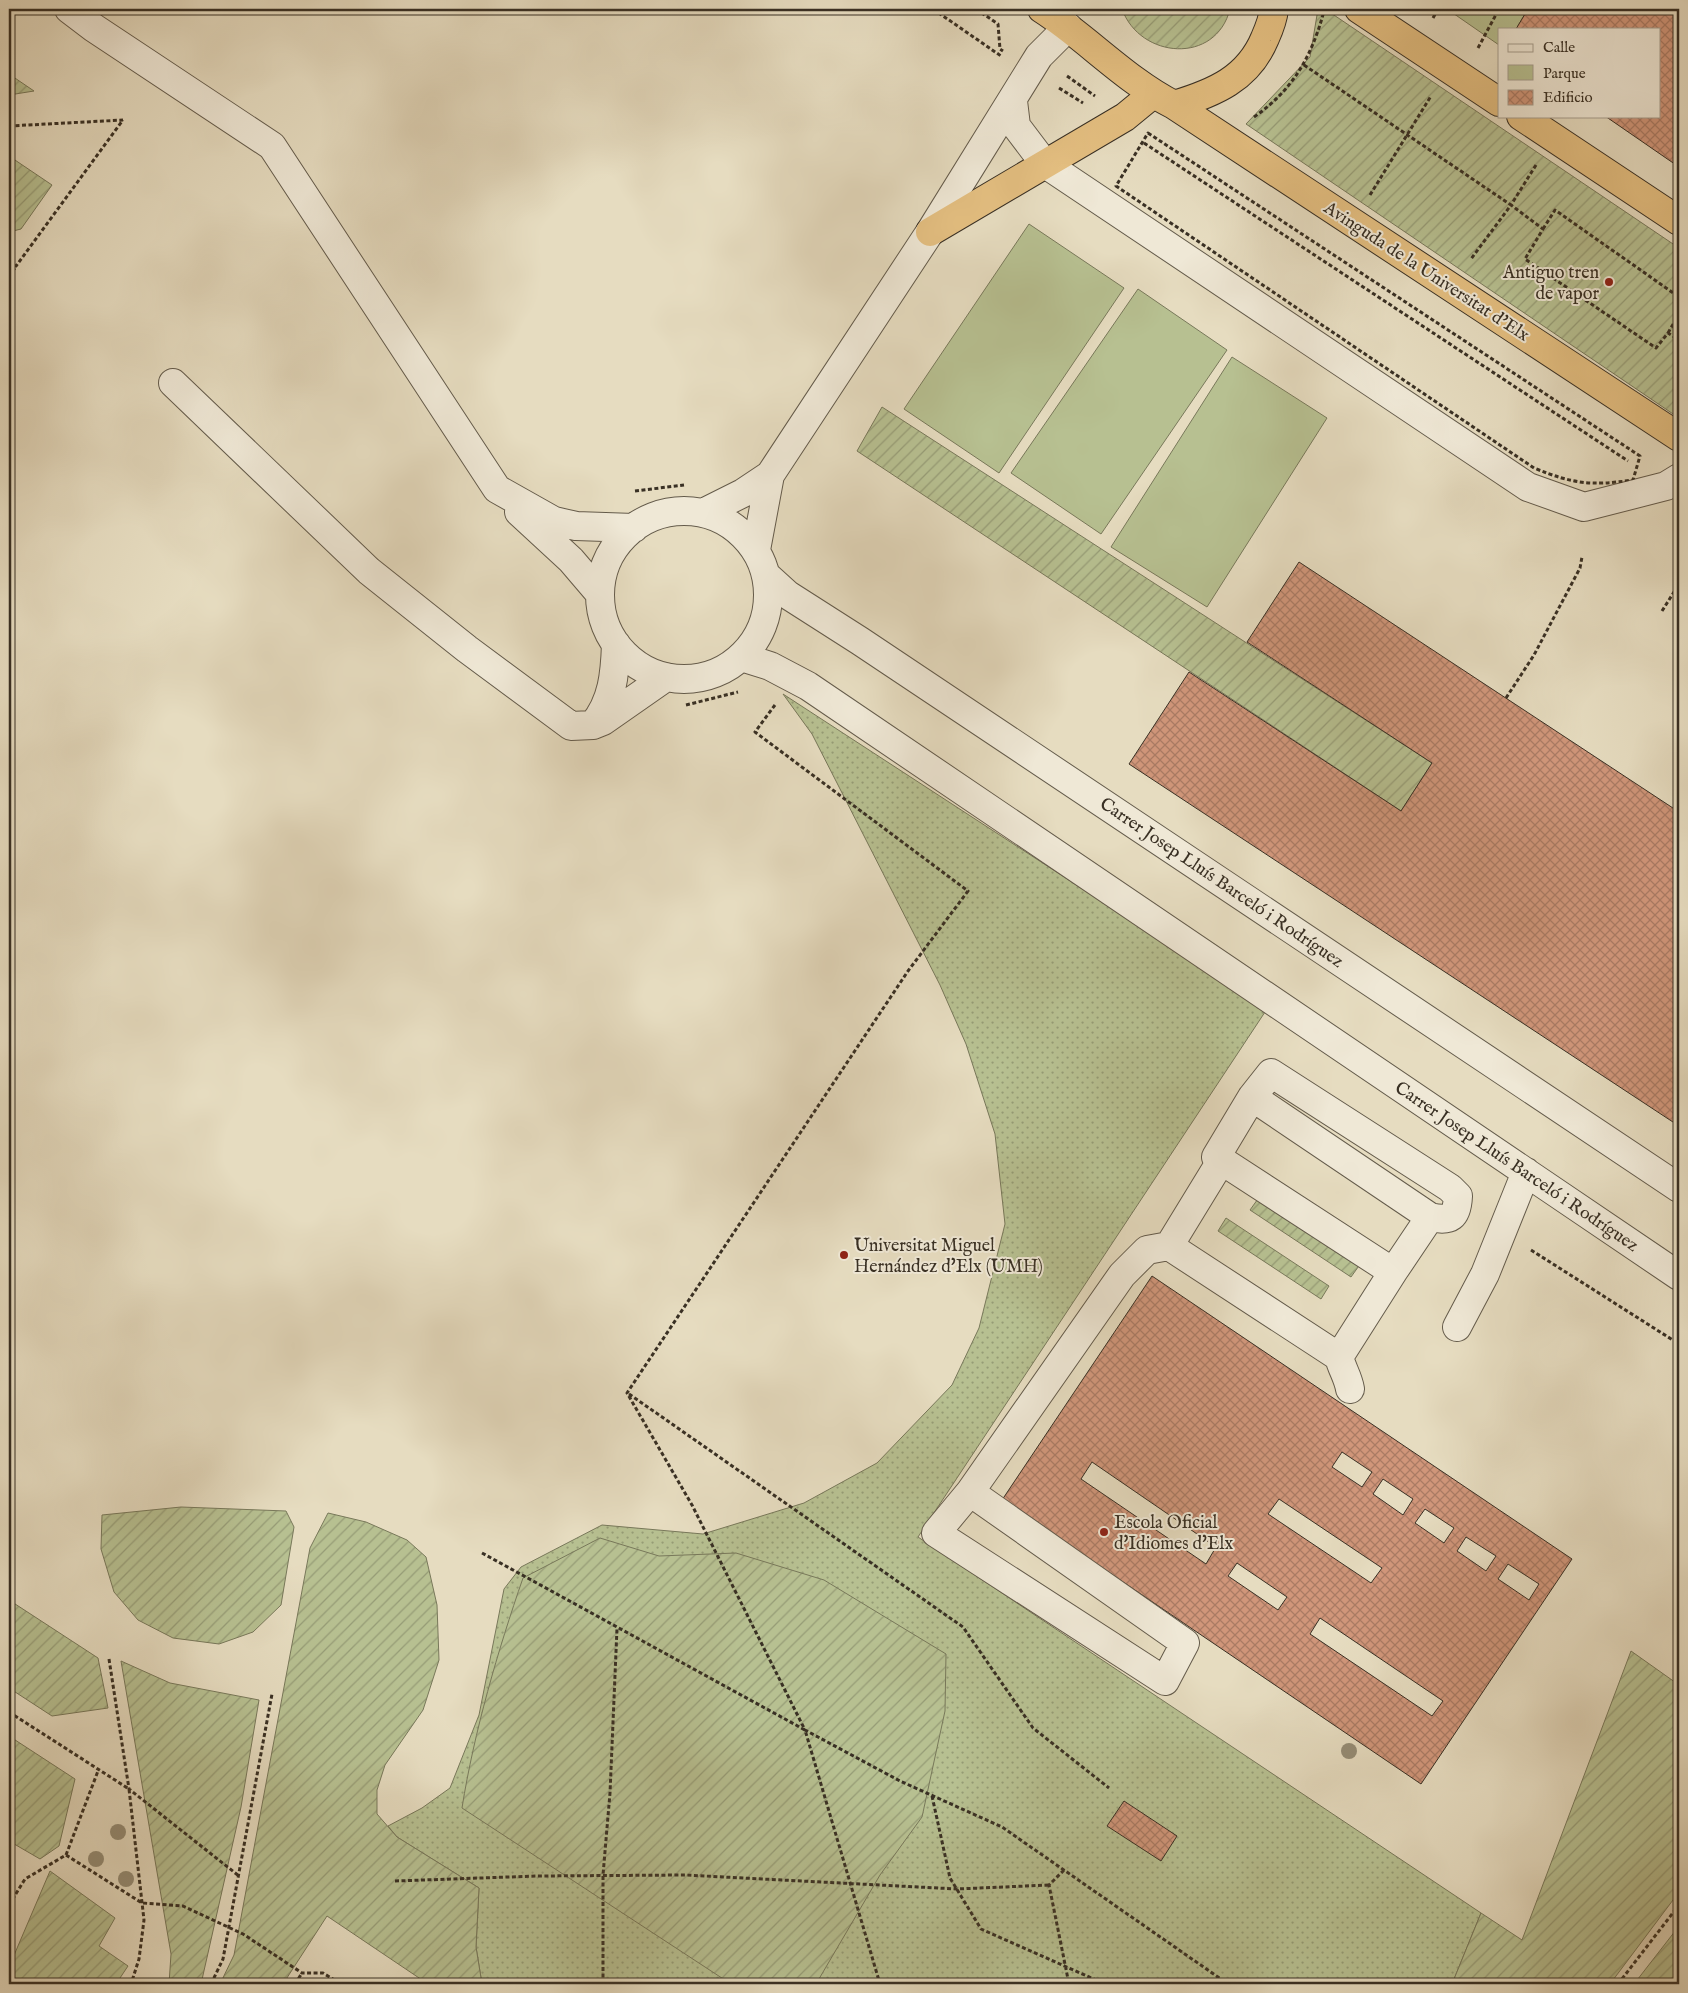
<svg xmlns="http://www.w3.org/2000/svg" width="1688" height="1993" font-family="'IM FELL English',serif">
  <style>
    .grass { fill: url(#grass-dots); stroke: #78785a }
    .park { fill: #b7c091; stroke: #78785a }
    .garden { fill: url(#garden-furrows); stroke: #78785a }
    .building { fill: url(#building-cross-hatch); stroke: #393024; fill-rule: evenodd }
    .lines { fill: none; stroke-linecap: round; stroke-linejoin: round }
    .minor-casing { stroke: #645b4b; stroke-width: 30 }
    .highway-casing { stroke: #393024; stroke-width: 30 }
    .path { stroke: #393024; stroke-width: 3; stroke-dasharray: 4 2.5; stroke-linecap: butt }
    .minor { stroke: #efe8d6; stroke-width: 28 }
    .highway { stroke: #e3be80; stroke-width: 28 }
    .tree { fill: #958d76 }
    .poi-dot { fill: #8f2418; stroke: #efe8d6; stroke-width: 2 }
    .labels { text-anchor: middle; stroke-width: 4; stroke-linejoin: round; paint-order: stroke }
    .street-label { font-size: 18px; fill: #393024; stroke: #efe8d6 }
    .poi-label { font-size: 18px; fill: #393024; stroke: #efe8d6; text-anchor: start }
  </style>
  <defs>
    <pattern id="grass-dots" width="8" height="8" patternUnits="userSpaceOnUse" patternTransform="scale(1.25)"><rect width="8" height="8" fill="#b7c091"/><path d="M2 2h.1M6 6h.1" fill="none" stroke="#969c76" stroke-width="1.8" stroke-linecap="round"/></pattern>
    <pattern id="garden-furrows" width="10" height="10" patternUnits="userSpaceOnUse" patternTransform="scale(1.25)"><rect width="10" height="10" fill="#b7c091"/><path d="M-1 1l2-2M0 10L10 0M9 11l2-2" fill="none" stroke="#969c76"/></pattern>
    <pattern id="building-cross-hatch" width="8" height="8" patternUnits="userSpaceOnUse" patternTransform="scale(1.25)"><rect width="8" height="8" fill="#d0967a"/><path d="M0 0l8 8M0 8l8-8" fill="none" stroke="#aa7b64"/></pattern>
  </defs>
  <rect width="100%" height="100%" fill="#e6dcc0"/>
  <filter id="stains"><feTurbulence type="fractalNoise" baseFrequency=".004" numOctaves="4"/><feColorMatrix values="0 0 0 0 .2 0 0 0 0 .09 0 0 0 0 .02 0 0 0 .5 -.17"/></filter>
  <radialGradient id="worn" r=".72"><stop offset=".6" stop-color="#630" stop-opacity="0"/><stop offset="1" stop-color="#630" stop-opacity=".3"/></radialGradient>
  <path class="grass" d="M783 694 1267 1009 918 1537 1481 1913 1452 1984H482L476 1947 479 1888 397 1837 388 1826 422 1808 450 1788 479 1715 504 1589 521 1567 602 1525 703 1534 804 1503 877 1463 952 1385 979 1328 1005 1224 995 1134 966 1044 940 985 812 734Z"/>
  <path class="park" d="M1447 9H1528L1516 29H1499V45Z
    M1029 224 1124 288 999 473 904 409Z
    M1138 289 1227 350 1101 534 1011 473Z
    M1232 357 1327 418 1207 607 1111 547Z"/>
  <path class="garden" d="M1122 9H1230C1216 65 1140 59 1122 9Z
    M1318 9H1325L1679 248V418L1246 124 1310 57Z
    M9 74 34 91 9 95Z
    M9 156 52 185 21 229 9 232Z
    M882 407 1432 763 1401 811 857 451Z
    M1260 1196 1361 1263 1351 1277 1250 1210Z
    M1226 1218 1329 1286 1321 1299 1218 1231Z
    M181 1507 286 1511 294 1527 281 1605 253 1632 219 1644 173 1638 138 1620 114 1592 101 1549 102 1515Z
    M328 1513 366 1522 407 1540 426 1557 437 1605 439 1660 423 1710 385 1765 377 1790V1814L397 1837 479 1888 476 1947 482 1984H428L327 1916 283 1984H220L234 1955 310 1548Z
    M600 1538 659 1556 736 1553 824 1580 946 1654 945 1711 922 1817 880 1875 816 1984H731L462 1808C474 1732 498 1650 523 1578Z
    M9 1600 98 1658 108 1708 52 1716 9 1688Z
    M1631 1651 1679 1685V1892L1610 1984H1452L1481 1913 1522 1940Z
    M121 1661 170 1683 259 1700 241 1807 201 1984H169L171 1954Z
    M9 1736 75 1779 59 1846 40 1859 9 1841Z
    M50 1871 115 1918 99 1946 128 1966 116 1984H9V1967Z
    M1679 1926V1984H1634Z"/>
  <path class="building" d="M1528 9H1679V167L1605 116H1659V29H1516Z
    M1299 562 1679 812V1126L1129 764 1189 672 1401 811 1432 763 1247 642Z
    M1152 1276 1572 1559 1421 1784 1002 1500ZM1342 1452 1372 1472 1362 1487 1332 1467ZM1092 1462 1216 1547 1206 1564 1081 1479ZM1383 1479 1413 1499 1403 1515 1373 1494ZM1279 1499 1382 1568 1371 1583 1268 1514ZM1425 1509 1454 1528 1444 1543 1415 1523ZM1466 1537 1496 1556 1486 1571 1457 1551ZM1237 1563 1287 1597 1278 1610 1228 1576ZM1508 1564 1539 1584 1529 1600 1498 1579ZM1320 1618 1443 1701 1432 1716 1310 1634Z
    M1124 1801 1177 1836 1161 1861 1107 1826Z"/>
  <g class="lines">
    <defs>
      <path id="minor" d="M69 9 94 28 272 146 497 489 554 521 576 526 634 528
        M1013 101 1016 126 1044 163 1528 487 1584 507 1666 486 1679 478
        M173 383 369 571 467 649 571 726 593 725 603 721 666 677
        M600 595a84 84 0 1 1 168 0a84 84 0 1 1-168 0Z
        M519 512 571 560 600 594
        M703 513 743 493 770 475 930 232 1039 56 1068 27
        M756 550 770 475
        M766 575 788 595 860 641 1679 1188
        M741 657 770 666 808 686 1679 1276
        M593 725C613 701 615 673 616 644
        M1252 1097 1271 1073 1450 1188 1458 1196C1457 1217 1451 1222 1430 1217L1252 1097 1216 1157 1393 1272 1339 1357C1342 1369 1348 1377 1350 1389
        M1221 1161 1169 1246 1339 1357
        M1393 1272 1430 1217
        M1457 1327 1485 1274 1526 1172
        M970 1492 936 1533 1165 1681 1185 1643 970 1492 1122 1275 1147 1250 1169 1246"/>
      <path id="highway" d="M1042 9C1087 38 1125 80 1174 105L1679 437
        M1359 9 1499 102
        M1174 105C1214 93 1248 79 1265 38 1269 29 1273 19 1274 9
        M1521 116 1679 221
        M930 232 1125 117 1153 94"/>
    </defs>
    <use href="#minor" class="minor-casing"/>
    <use href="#highway" class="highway-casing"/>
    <path class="path" d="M933 9 1001 56
      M976 9 998 24 1000 49 1003 51
      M1433 18 1438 9
      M1478 48 1499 9
      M1304 65 1511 205 1471 259
      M1067 76 1095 96
      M1059 88 1083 103
      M1254 117C1293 90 1312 56 1324 11L1326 12
      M9 126 123 120
      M1148 133 1640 456 1633 480C1591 486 1573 484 1534 468L1116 186Z
      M1144 143 1628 461
      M1536 165 1511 205 1543 229 1525 259 1656 348 1668 333 1679 340
      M1370 195 1431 96
      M1543 229 1555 210 1679 297
      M9 262 16 266 123 120
      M9 277 16 266
      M1668 333 1679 314
      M635 491 684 485
      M1662 611 1679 584
      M1506 698 1534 655 1580 568 1582 557
      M686 705 738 692
      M775 705 755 732 968 891 908 971 627 1393 692 1505 805 1730 900 1781 1002 1827 1228 1984
      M1531 1250 1679 1344
      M629 1394 963 1627 1033 1728 1109 1788
      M482 1553 805 1730 880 1984
      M109 1659 129 1789 239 1876
      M9 1712 129 1789 144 1920 139 1959 131 1984
      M932 1796 950 1878 981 1929 1105 1984
      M66 1855 142 1903 183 1906 243 1934 302 1973H323L341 1984
      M1064 1870 1049 1885 1069 1984
      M395 1881 537 1876 685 1875 957 1889 1049 1885
      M9 1905 25 1879 66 1855 98 1771
      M211 1984 223 1959 272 1694
      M295 1984 302 1973
      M603 1984V1875L610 1793 617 1628
      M1618 1984 1679 1905"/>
    <use href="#minor" class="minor"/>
    <use href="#highway" class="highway"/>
  </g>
  <g class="tree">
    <circle cx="1349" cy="1751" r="8"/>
    <circle cx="118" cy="1832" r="8"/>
    <circle cx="96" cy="1859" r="8"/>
    <circle cx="126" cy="1879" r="8"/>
  </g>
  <g class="poi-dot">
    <circle cx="1609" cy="282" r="5"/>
    <circle cx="844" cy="1255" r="5"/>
    <circle cx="1104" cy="1532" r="5"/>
  </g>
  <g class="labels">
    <g class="street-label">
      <text transform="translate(1427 271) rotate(33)" y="6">Avinguda de la Universitat d'Elx</text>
      <text transform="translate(1222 882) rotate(34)" y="6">Carrer Josep Lluís Barceló i Rodríguez</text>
      <text transform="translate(1517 1166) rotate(34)" y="6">Carrer Josep Lluís Barceló i Rodríguez</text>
    </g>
    <g class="poi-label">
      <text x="1599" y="278" text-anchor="end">Antiguo tren<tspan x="1599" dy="21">de vapor</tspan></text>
      <text x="854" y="1251">Universitat Miguel<tspan x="854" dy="21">Hernández d'Elx (UMH)</tspan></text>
      <text x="1114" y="1528">Escola Oficial<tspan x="1114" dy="21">d'Idiomes d'Elx</tspan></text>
    </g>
  </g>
  <rect width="1688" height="1993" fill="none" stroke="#e6dcc0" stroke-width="30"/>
  <rect x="10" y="10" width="1668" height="1973" fill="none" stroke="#393024" stroke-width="2.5"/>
  <rect x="15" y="15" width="1658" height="1963" fill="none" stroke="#393024"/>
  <rect x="1498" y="28" width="162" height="90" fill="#efe8d6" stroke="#a69e8f"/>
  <rect x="1508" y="44" width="25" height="8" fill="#efe8d6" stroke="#a69e8f"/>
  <text x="1543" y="52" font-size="15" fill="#393024">Calle</text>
  <rect x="1508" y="65" width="25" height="15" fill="#b7c091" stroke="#a69e8f"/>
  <text x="1543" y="78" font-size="15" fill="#393024">Parque</text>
  <rect x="1508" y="90" width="25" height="15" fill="url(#building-cross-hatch)" stroke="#a69e8f"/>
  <text x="1543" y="102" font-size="15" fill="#393024">Edificio</text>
  <rect width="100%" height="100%" filter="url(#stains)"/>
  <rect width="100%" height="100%" fill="url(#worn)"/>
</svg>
